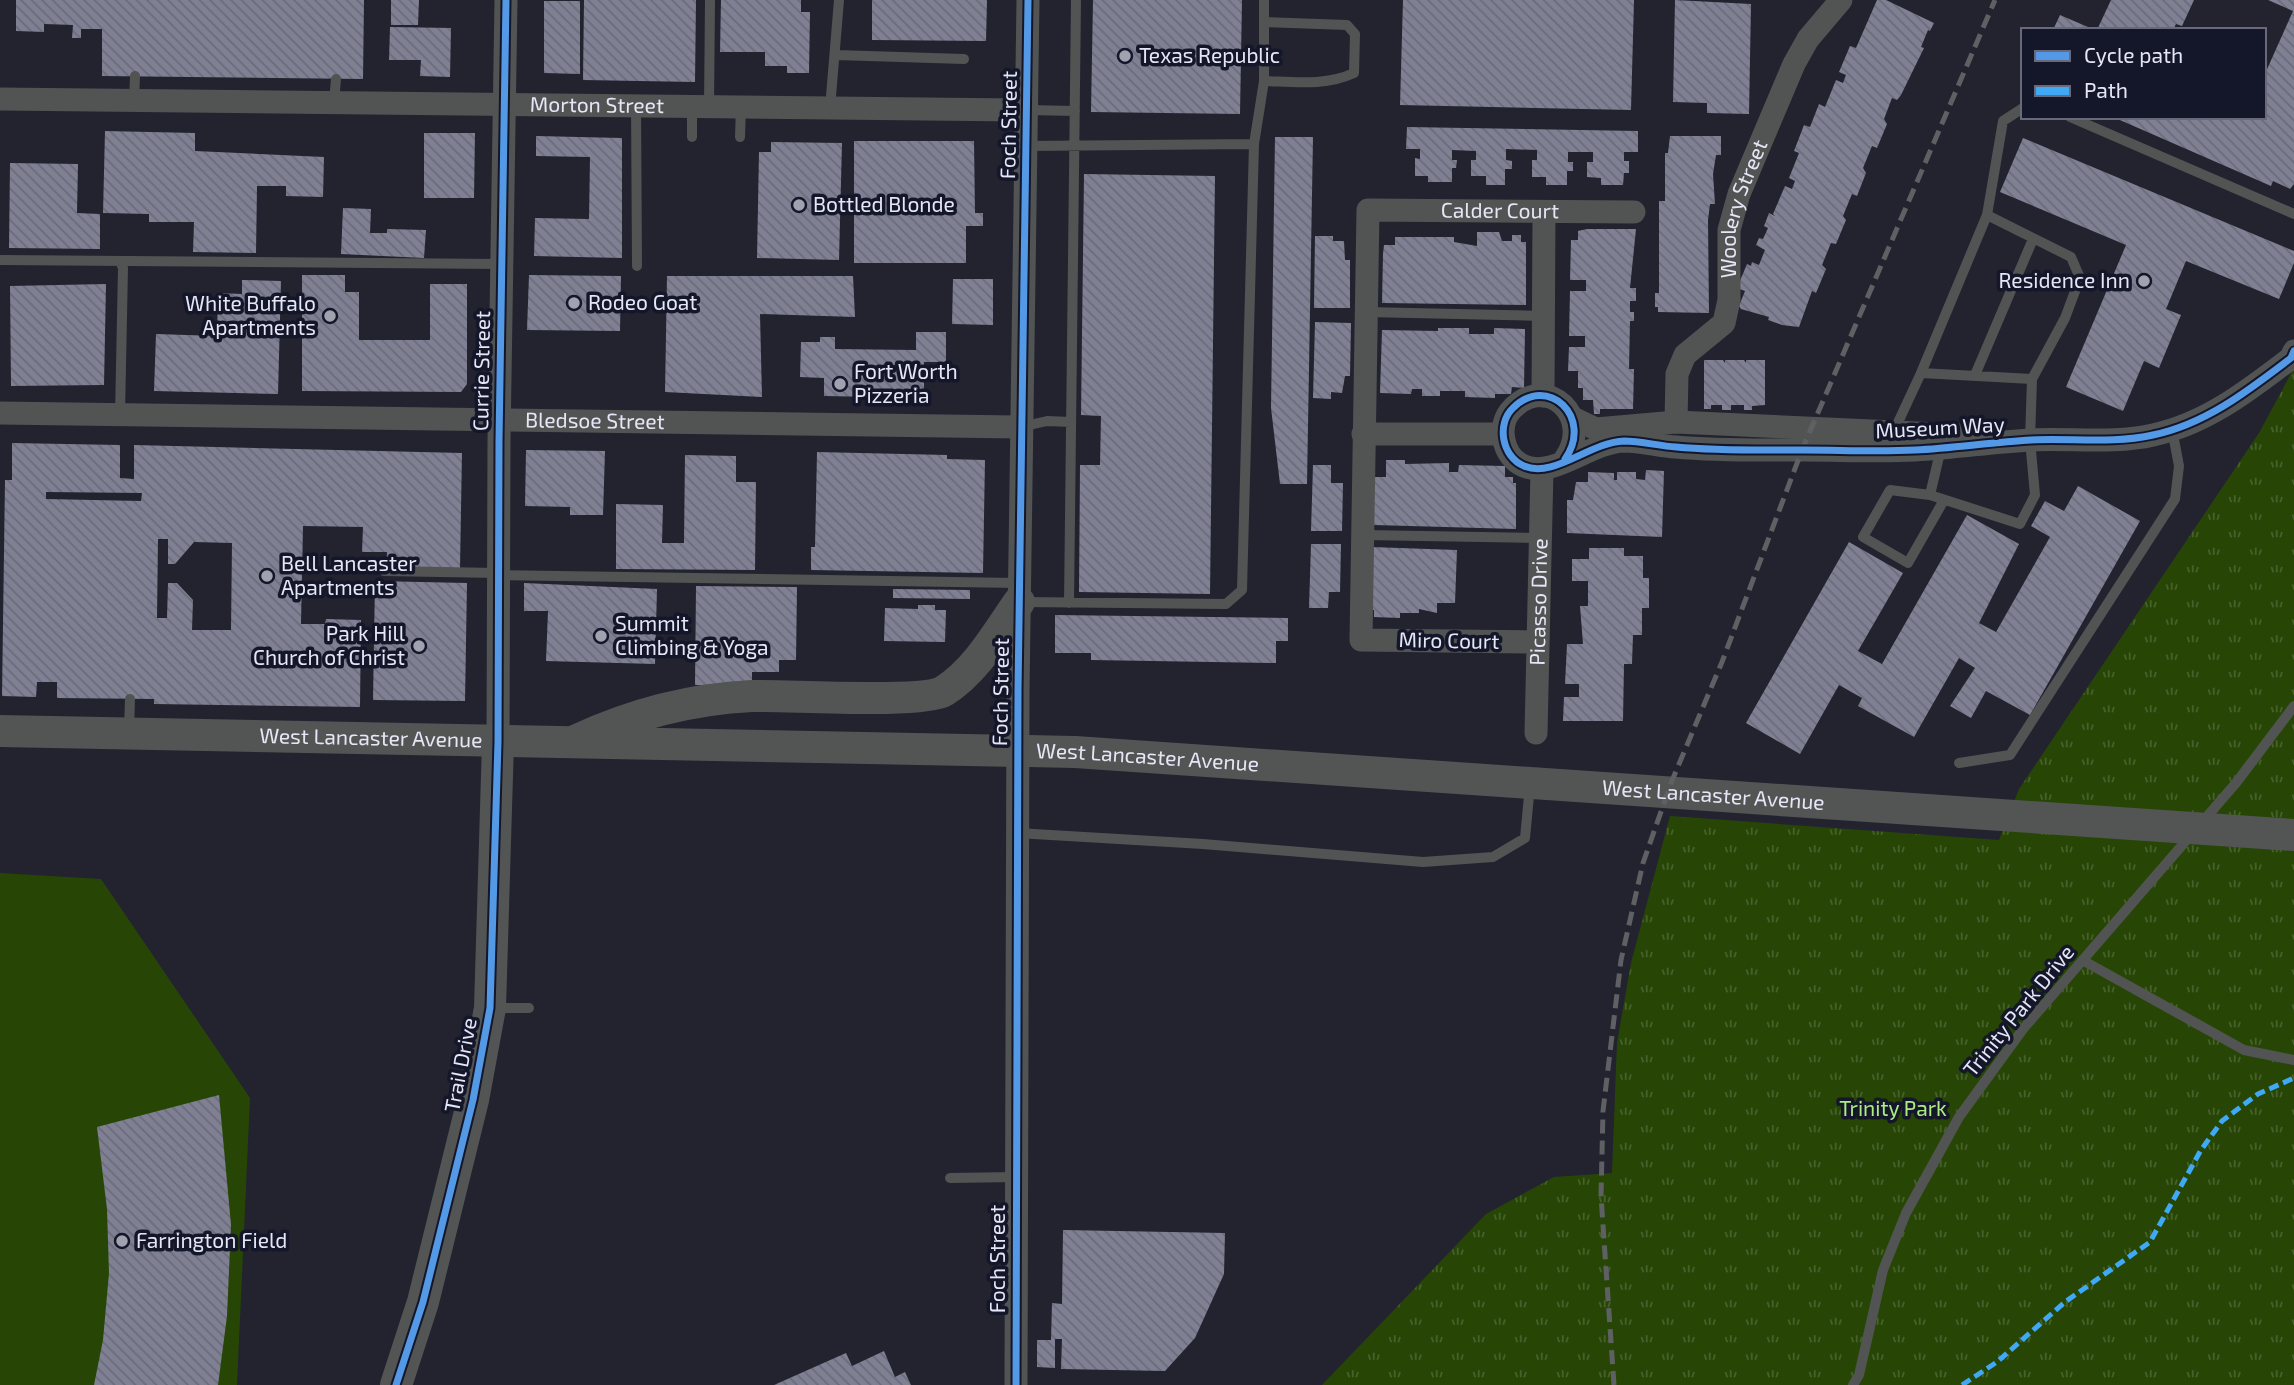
<svg xmlns="http://www.w3.org/2000/svg" width="2294" height="1385" font-family="'Exo 2',sans-serif">
  <style>
    .green { fill: #274606 }
    .park { fill: url(#park-tufts) }
    .building { fill: url(#building-back-hatch); fill-rule: evenodd }
    .lines { fill: none; stroke-linecap: round; stroke-linejoin: round }
    .lane { stroke: #515453; stroke-width: 10 }
    .street { stroke: #515453; stroke-width: 23 }
    .secondary { stroke: #525553; stroke-width: 32 }
    .rail { stroke: #5e6063; stroke-width: 5; stroke-dasharray: 14 7; stroke-linecap: butt }
    .quiet { stroke: #3fa9f5; stroke-width: 5; stroke-dasharray: 10 5; stroke-linecap: butt }
    .cycleway-casing { stroke: #14162a; stroke-width: 11 }
    .cycleway { stroke: #5399e6; stroke-width: 7 }
    .poi-dot { fill: #a1a2b0; stroke: #14162a; stroke-width: 2.5 }
    .labels { text-anchor: middle; stroke-width: 7; stroke-linejoin: round; paint-order: stroke }
    .poi-label { font-size: 21px; fill: #e5e7f6; stroke: #14162a; text-anchor: start }
    .street-label { font-size: 21px; fill: #e5e7f6; stroke: #14162a }
    .park-label { font-size: 21px; fill: #aeeb82; stroke: #14162a }
  </style>
  <defs>
    <pattern id="park-tufts" width="24" height="20" patternUnits="userSpaceOnUse" patternTransform="scale(1.75)"><rect width="24" height="20" fill="#274606"/><path d="M3 7l-1-3M5 7V3M7 7l1-3M15 17l-1-3M17 17v-4M19 17l1-3" fill="none" stroke="#46612b"/></pattern>
    <pattern id="building-back-hatch" width="6" height="6" patternUnits="userSpaceOnUse" patternTransform="scale(1.75)"><rect width="6" height="6" fill="#7f8093"/><path d="M-1 5l2 2M0 0l6 6M5-1l2 2" fill="none" stroke="#6b6b79"/></pattern>
  </defs>
  <rect width="100%" height="100%" fill="#22232f"/>
  <path class="green" d="M0 873 101 879 250 1098 237 1385H0Z"/>
  <path class="park" d="M2294 368V1385H1322L1486 1214 1554 1177 1612 1173 1617 1043 1631 963 1670 816 1999 840 2019 789 2259 433Z"/>
  <path class="building" d="M16 0H364L363 79 102 76V29H81V38H72L73 25 44 24V32L16 31Z
    M391 0H419L418 25H391Z
    M584 0H696L695 82 583 80Z
    M721 0H801V12H810L809 73H787V66H765V52H720Z
    M872 0H987L986 41 872 40Z
    M1093 0H1242L1240 114 1091 112Z
    M1403 0H1634L1631 110 1400 105Z
    M1675 0 1751 4 1749 114 1707 113V103L1673 102Z
    M1877 0H1886L1934 23 1930 31 1928 30 1921 47 1924 48 1901 95 1897 100 1892 98 1884 119 1887 124 1877 148 1872 146 1863 168 1866 173 1857 196 1852 194 1843 216 1846 220 1836 244 1831 243 1822 265 1826 269 1816 293 1812 291 1799 327 1782 325 1768 320 1769 317 1741 309 1739 306 1745 291 1737 288 1747 264 1751 266 1752 262 1759 265 1765 250 1756 245 1759 238 1763 239 1768 228 1764 226 1769 213 1775 216 1773 214 1785 186 1792 189 1795 181 1789 178 1799 153 1794 151 1804 125 1810 127 1819 104 1825 107 1836 80 1843 83 1846 75 1839 72 1850 46 1856 48Z
    M2111 0H2194L2182 26 2176 24 2173 30H2097Z
    M2268 0H2294V184L2290 189 2273 181 2271 186 2113 117H2264V76L2293 11Z
    M544 1H580V74L544 73Z
    M2060 15 2095 30H2053Z
    M390 27 451 28 450 77 420 76 421 60H389Z
    M1407 127 1638 131V152H1624V161H1629V173H1624L1623 185H1601V178L1587 177V162H1593V152H1568V162H1573V171H1567V185H1546V177H1532V160H1537V150L1506 149V160L1512 161V169H1505V185H1486V176H1471V160H1476V151L1452 150V160H1457L1456 168H1452V182H1428V176H1415V158L1420 159V149H1406Z
    M105 131 195 133V151L324 157 323 197 286 196V186H257L256 253 193 252 194 222H149V214L103 213Z
    M424 133H475L474 198H424Z
    M536 136 622 138V258L534 256 535 218 589 219 590 157 536 156Z
    M1670 136H1721V155H1716L1713 174 1715 204H1710L1708 220 1709 313 1658 312V307H1655V293H1659V201H1665V153H1668Z
    M1275 137H1313L1307 484H1280L1271 408Z
    M2023 138 2294 251V263L2279 299 2186 261 2166 309 2181 315 2159 368 2144 361 2123 411 2066 387 2126 245 2000 192Z
    M854 141H974L975 213H983V226H966V263H854Z
    M771 142 842 143 839 260 757 258 759 152H771Z
    M10 163 78 164 77 213 100 214V249L9 248Z
    M1084 174 1215 176 1210 594 1079 592 1080 465H1100L1101 416 1081 415Z
    M343 208 371 209 370 233H387V229L426 230 424 258 341 254Z
    M1587 229H1636L1630 288H1636V301H1630V312H1634V321H1630L1629 369H1634L1633 409H1600V414H1594L1593 400H1583V388H1578V371H1568L1569 347H1585V336H1569L1570 291H1586V280H1570L1571 240H1578V231Z
    M1477 232H1499L1502 241H1512V235H1521V242H1526V305L1382 303 1383 254 1384 245H1395V237H1454V242L1477 246Z
    M1315 236H1333V241H1344L1345 260H1350V308H1314Z
    M302 275H345V292H359V340H430V284H467V384L461 392 302 391Z
    M529 275 621 276 620 331 527 330Z
    M667 276H853L855 317 760 314 762 397 665 392Z
    M953 279H993V325L952 324Z
    M242 280 281 281 278 394 154 391 156 334 217 336 218 293 242 294Z
    M106 284 104 385 11 386 10 286Z
    M1315 322 1351 323 1350 376H1345L1342 393 1331 392V399L1313 398Z
    M1438 328H1469V334H1494V328L1525 329 1524 388 1512 387 1511 394H1495V398L1465 397V391H1440V396H1422V389H1412L1411 394 1380 393 1382 330 1438 331Z
    M916 332H946V362H924V398L824 396V378L800 377 801 342H820V337H835V349L916 350Z
    M1704 360H1723L1725 363V360H1744L1746 363V360H1765V405L1752 406V410H1744V405H1731V410H1722V405H1711V409H1704Z
    M12 443 120 445V478L134 479V445L462 453 460 568 386 567 387 552H362L363 527 303 526 301 624H325L326 619 361 620 360 707 154 704V699L57 698V682H37L36 697 2 696 5 480H12ZM46 492 142 493 141 501 46 499ZM158 539H168V564H175L194 542 232 543 231 630H192L193 600 177 583H168L167 618H157Z
    M526 450 605 451 603 515H570V507L525 506Z
    M817 452 947 455V459L985 460 983 573 811 570V547H815Z
    M685 455 736 456V482H756L755 570 616 569V504L663 505 662 543H684Z
    M1386 460H1405V464L1449 463V472H1458L1459 465 1505 466V477H1513V483H1516V529L1374 525V477H1386Z
    M1313 465H1331V483H1343L1342 531H1311Z
    M1646 470 1664 471 1662 537 1567 533V500H1573L1576 482H1588V472L1614 473V480H1617V472H1636V479L1645 480Z
    M2078 486 2140 521 2030 715 1986 691 1971 718 1950 706 1975 668 1959 658 1914 737 1858 706 1862 698 1839 685 1800 754 1746 723 1849 542 1903 573 1858 651 1882 664 1967 515 2019 544 1979 623 1996 632 2050 537 2031 526 2045 501 2064 511Z
    M1311 544H1341L1340 592H1329L1328 608H1309Z
    M1371 547 1457 550 1455 603H1437V613L1419 609V613H1400V618L1374 617V610H1369Z
    M1589 548H1624V556H1643V578H1649V608H1642V635H1633L1632 664H1624L1623 721H1563L1564 697H1579V684H1565L1567 644H1583L1580 606H1588V581H1572V559H1589Z
    M375 581 467 583 465 701 373 700Z
    M524 583 657 589 655 664 546 661 548 611H524Z
    M696 586 797 587 796 660H779V672H752V685H695Z
    M893 589 970 590V599L893 598Z
    M918 605H935V610H946L945 642 884 641 885 608 918 609Z
    M1055 615 1288 618V641H1276V663L1091 660V653H1055Z
    M219 1095 231 1225 227 1316 218 1385H94L103 1340 109 1273 107 1209 97 1127Z
    M1063 1230 1225 1233 1224 1274 1195 1338 1165 1371 1061 1369 1062 1339H1055V1368L1037 1367V1340H1051L1052 1303 1062 1304Z
    M884 1351 895 1377 905 1372 911 1385H774L846 1353 852 1366Z"/>
  <g class="lines">
    <path class="lane" d="M1264 22 1347 25 1355 34 1354 73C1326 86 1295 82 1264 81
      M836 55 964 59
      M134 101 135 76
      M334 102 336 79
      M636 105 637 266
      M709 106 710 0
      M830 108 839 0
      M1027 110 1075 111
      M2070 117 2294 214
      M692 137V106
      M740 137 741 106
      M1027 146 1254 144
      M1987 215 2071 257 2080 278 2065 318 2032 379
      M0 260 501 264
      M120 261 123 268 120 415
      M1366 312 1543 316
      M1975 375 2033 239
      M1021 427 1047 421 1071 422
      M1894 431 1921 373
      M1941 448 1930 495 2020 524 2035 495 2030 440 2032 379 1921 373 1987 215 2003 121 2023 108
      M1930 495 1890 490 1863 537 1908 563 1944 500
      M1363 535 1540 538
      M384 571 498 573
      M498 575 1019 583
      M1022 602 1226 604 1242 590 1254 144 1264 81V0
      M1069 603 1076 0
      M129 731 130 699
      M1959 763 2010 755 2175 499 2179 466 2172 429
      M1017 833 1203 844 1423 862 1493 857 1525 838 1530 785
      M2084 961 2244 1050 2294 1060
      M493 1008H529
      M950 1178 1016 1177
      M1853 1385 1859 1375 1883 1270 1906 1213 1959 1117 2023 1029 2236 783 2294 706"/>
    <g class="street">
      <path id="s1" d="M0 99 1027 110"/>
      <path d="M1543 396 1544 212"/>
      <path id="s2" d="M0 413 1021 427"/>
      <path d="M1573 418 1596 429 1676 422 1961 435"/>
      <path id="s3" d="M1676 422 1677 374 1685 355 1724 323 1729 300V230L1739 194 1794 64 1808 39 1841 0"/>
      <path d="M1363 434H1502"/>
      <path d="M1565 459C1594 418 1548 373 1513 408 1496 424 1502 457 1524 466 1553 479 1590 442 1624 441 1641 441 1659 446 1676 447 1718 451 1761 450 1804 450 1841 450 1878 452 1915 450 1954 448 1993 442 2031 440 2071 438 2114 444 2153 435 2206 424 2249 390 2291 358L2294 351"/>
      <path id="s4" d="M1537 642 1361 640 1368 210 1634 212"/>
      <path id="s5" d="M1536 733 1542 469"/>
      <path d="M498 742 499 441 506 0"/>
      <path d="M1016 1385 1018 691 1028 0"/>
    </g>
    <g class="secondary">
      <path id="s6" d="M0 731 1075 752 2294 835"/>
      <path d="M577 740C633 714 690 699 752 696 786 695 923 704 944 691 977 670 997 633 1019 602"/>
      <path d="M396 1385 423 1302 473 1100 490 1008 498 742"/>
    </g>
    <path class="rail" d="M1614 1385 1601 1196 1603 1111 1621 960 1643 863 1671 783 1722 662 1802 450 1995 0"/>
    <path class="quiet" d="M1962 1385 1997 1362 2065 1302 2150 1242 2201 1150 2222 1121 2258 1094 2294 1078"/>
    <defs>
      <path id="cycleway" d="M1565 459C1594 418 1548 373 1513 408 1496 424 1502 457 1524 466 1553 479 1590 442 1624 441 1641 441 1659 446 1676 447 1718 451 1761 450 1804 450 1841 450 1878 452 1915 450 1954 448 1993 442 2031 440 2071 438 2114 444 2153 435 2206 424 2249 390 2291 358L2294 351
        M396 1385 423 1302 473 1100 490 1008 498 742 499 441 506 0
        M1016 1385 1018 691 1028 0"/>
    </defs>
    <use href="#cycleway" class="cycleway-casing"/>
    <use href="#cycleway" class="cycleway"/>
  </g>
  <g class="poi-dot">
    <circle cx="1125" cy="56" r="7"/>
    <circle cx="799" cy="205" r="7"/>
    <circle cx="2144" cy="281" r="7"/>
    <circle cx="574" cy="303" r="7"/>
    <circle cx="330" cy="316" r="7"/>
    <circle cx="840" cy="384" r="7"/>
    <circle cx="267" cy="576" r="7"/>
    <circle cx="601" cy="636" r="7"/>
    <circle cx="419" cy="646" r="7"/>
    <circle cx="122" cy="1241" r="7"/>
  </g>
  <g class="labels">
    <g class="poi-label">
      <text x="1139" y="63">Texas Republic</text>
      <text x="813" y="212">Bottled Blonde</text>
      <text x="2130" y="288" text-anchor="end">Residence Inn</text>
      <text x="588" y="310">Rodeo Goat</text>
      <text x="316" y="311" text-anchor="end">White Buffalo<tspan x="316" dy="24">Apartments</tspan></text>
      <text x="854" y="379">Fort Worth<tspan x="854" dy="24">Pizzeria</tspan></text>
      <text x="281" y="571">Bell Lancaster<tspan x="281" dy="24">Apartments</tspan></text>
      <text x="615" y="631">Summit<tspan x="615" dy="24">Climbing &amp; Yoga</tspan></text>
      <text x="405" y="641" text-anchor="end">Park Hill<tspan x="405" dy="24">Church of Christ</tspan></text>
      <text x="136" y="1248">Farrington Field</text>
    </g>
    <g class="street-label">
      <text dy="7" stroke="none"><textPath href="#s1" startOffset="597">Morton Street</textPath></text>
      <text transform="translate(1009 125) rotate(-89)" y="7">Foch Street</text>
      <text dy="7" stroke="none"><textPath href="#s3" startOffset="236">Woolery Street</textPath></text>
      <text dy="7" stroke="none"><textPath href="#s4" startOffset="738">Calder Court</textPath></text>
      <text transform="translate(482 371) rotate(-89)" y="7">Currie Street</text>
      <text dy="7" stroke="none"><textPath href="#s2" startOffset="595">Bledsoe Street</textPath></text>
      <text transform="translate(1940 428) rotate(-3)" y="7">Museum Way</text>
      <text dy="7" stroke="none"><textPath href="#s5" startOffset="131">Picasso Drive</textPath></text>
      <text transform="translate(1449 641) rotate(1)" y="7">Miro Court</text>
      <text transform="translate(1001 692) rotate(-89)" y="7">Foch Street</text>
      <text dy="7" stroke="none"><textPath href="#s6" startOffset="371">West Lancaster Avenue</textPath></text>
      <text dy="7" stroke="none"><textPath href="#s6" startOffset="1148">West Lancaster Avenue</textPath></text>
      <text dy="7" stroke="none"><textPath href="#s6" startOffset="1715">West Lancaster Avenue</textPath></text>
      <text transform="translate(2019 1011) rotate(-51)" y="7">Trinity Park Drive</text>
      <text transform="translate(461 1065) rotate(-79)" y="7">Trail Drive</text>
      <text transform="translate(998 1259) rotate(-90)" y="7">Foch Street</text>
    </g>
    <g class="park-label">
      <text x="1893" y="1116">Trinity Park</text>
    </g>
  </g>
  <rect x="2021" y="28" width="245" height="91" fill="#14162a" stroke="#686a7c" stroke-width="2"/>
  <rect x="2035" y="51" width="35" height="10" fill="#5399e6" stroke="#686a7c" stroke-width="2"/>
  <text x="2084" y="63" font-size="21" fill="#e5e7f6">Cycle path</text>
  <rect x="2035" y="86" width="35" height="10" fill="#3fa9f5" stroke="#686a7c" stroke-width="2"/>
  <text x="2084" y="98" font-size="21" fill="#e5e7f6">Path</text>
</svg>
